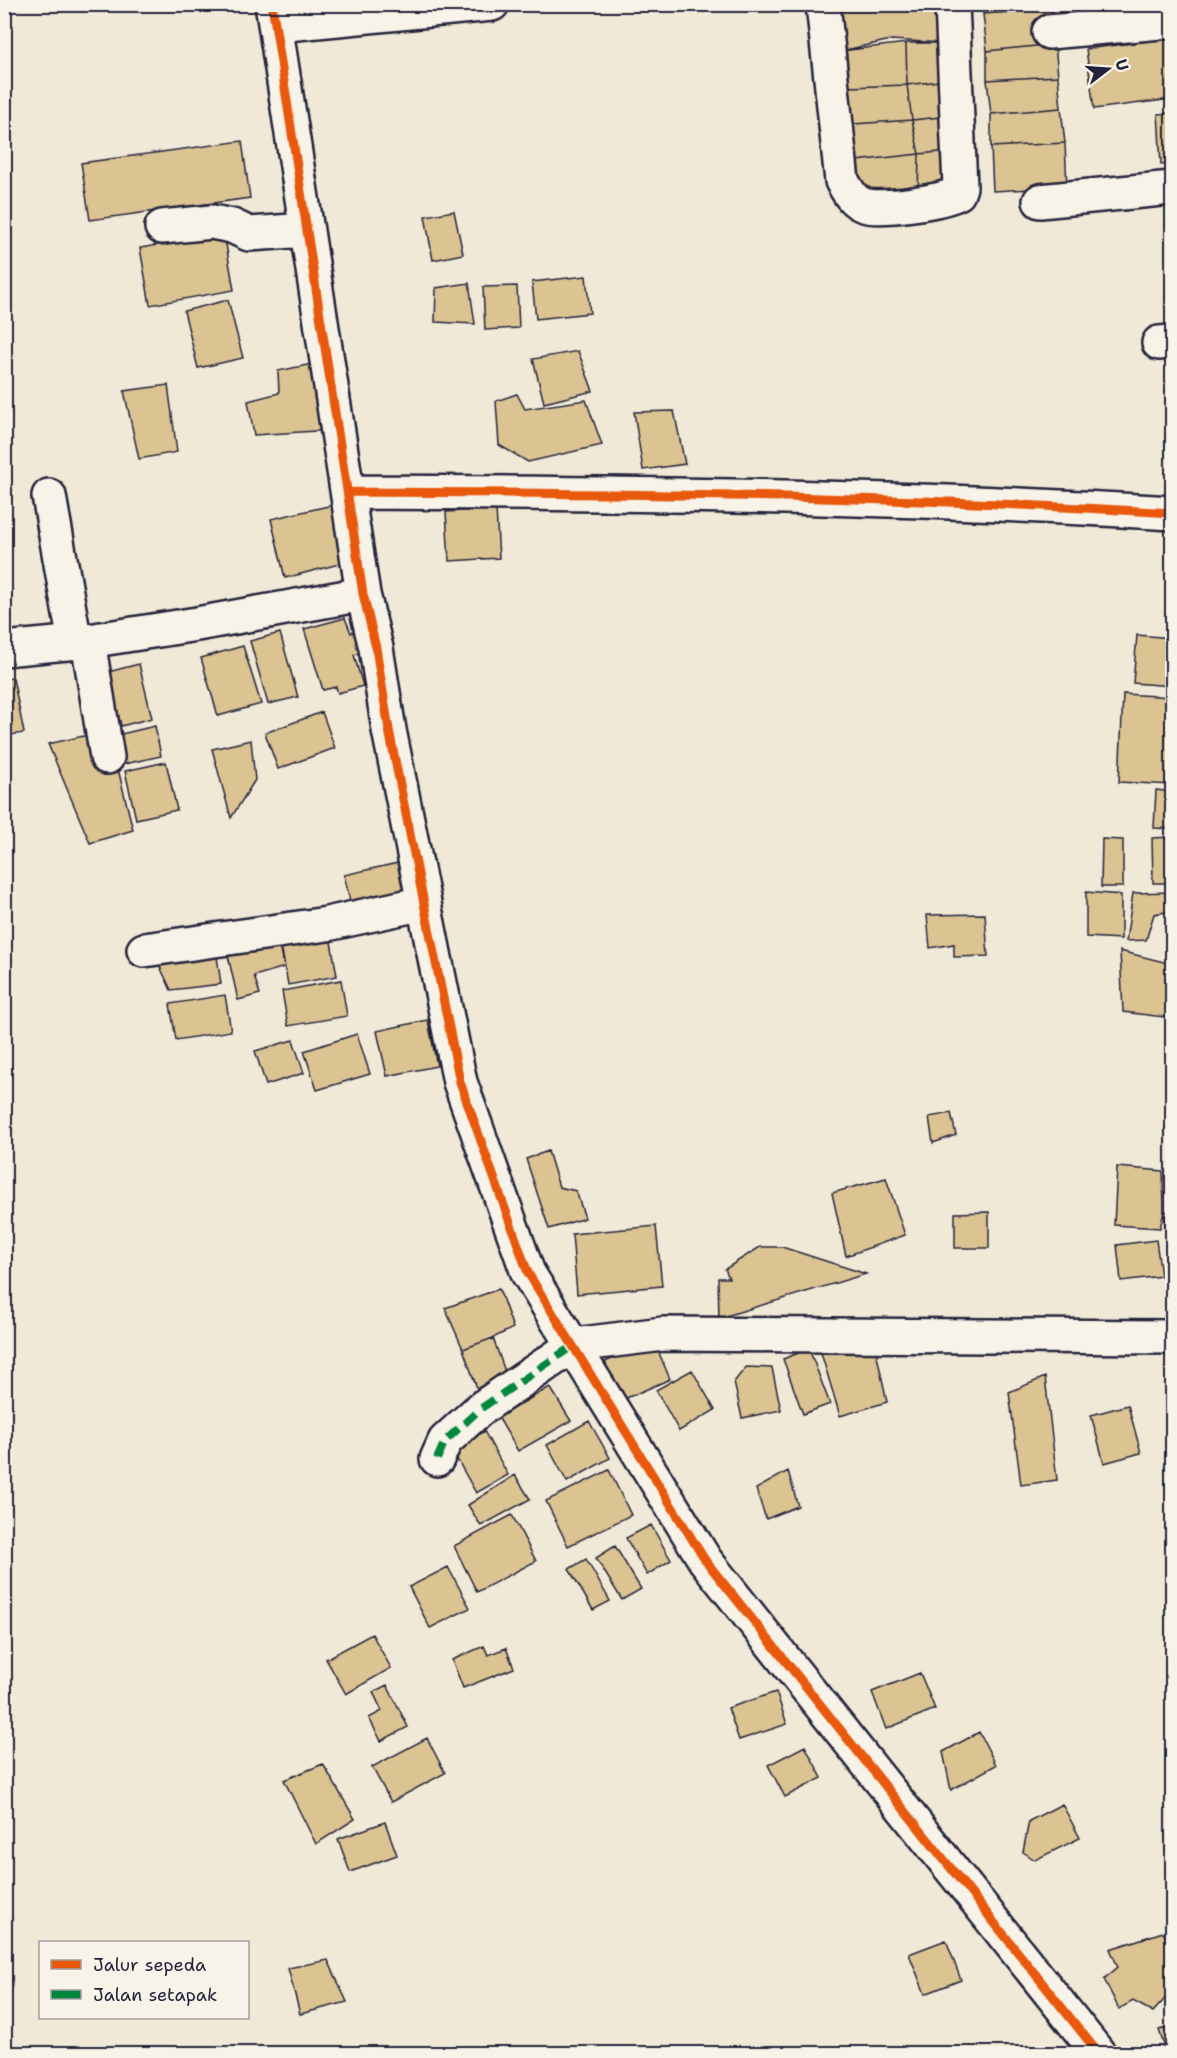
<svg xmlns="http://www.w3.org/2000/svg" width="1177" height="2058" font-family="'Shantell Sans',sans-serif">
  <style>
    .building { fill: #dbc392; stroke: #22223b; stroke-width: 1.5 }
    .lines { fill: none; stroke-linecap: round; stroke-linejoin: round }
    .minor-casing { stroke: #22223b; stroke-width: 38 }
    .minor { stroke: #f7f3e8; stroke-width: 33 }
    .quiet { stroke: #00873e; stroke-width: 8; stroke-dasharray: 15 8; stroke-linecap: butt }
    .cycleway-casing { stroke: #f7f3e8; stroke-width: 13 }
    .cycleway { stroke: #e8590c; stroke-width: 9 }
  </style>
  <rect width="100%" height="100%" fill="#f1e9d7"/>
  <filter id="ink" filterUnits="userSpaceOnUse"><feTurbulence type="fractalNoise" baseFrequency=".0167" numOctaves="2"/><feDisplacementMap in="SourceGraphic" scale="12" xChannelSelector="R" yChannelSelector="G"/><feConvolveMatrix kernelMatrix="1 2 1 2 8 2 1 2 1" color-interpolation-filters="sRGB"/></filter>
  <g filter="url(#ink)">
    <path class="building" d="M837 4H941L944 43 891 40 841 51Z
      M983 4H1051L1052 9 983 14Z
      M1052 9 1055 44 987 51 983 14Z
      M1172 38V99L1094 109 1086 49Z
      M906 43H944L947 80 907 85Z
      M906 43 907 85 849 87 841 51Z
      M1055 44 1058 76 987 80V51Z
      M1058 76 1061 108 991 114 987 80Z
      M947 80 950 116 912 120 907 85Z
      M907 85 912 120 853 124 849 87Z
      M1061 108 1065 143 991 147V114Z
      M1172 113V164L1161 165 1158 114Z
      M950 116 951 151 919 154 912 120Z
      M912 120 919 154 856 161 853 124Z
      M242 141 250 198 90 220 81 163Z
      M1065 143 1067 187 993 191 991 147Z
      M951 151 958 190 918 195 919 154Z
      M919 154 918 195 861 199 856 161Z
      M454 211 463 254 433 260 425 216Z
      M224 233 234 290 150 305 140 248Z
      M586 276 590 313 536 319 532 282Z
      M469 283 475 324 435 322 436 288Z
      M517 286 519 328 485 330 483 287Z
      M228 300 243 358 198 368 184 311Z
      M578 351 593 391 544 403 533 359Z
      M322 362 331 430 254 435 248 401 279 393 278 371Z
      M168 385 177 452 139 459 124 391Z
      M517 394 525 409 586 400 602 445 528 462 499 445 496 401Z
      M674 411 685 464 643 470 634 412Z
      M333 505 347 562 285 578 271 519Z
      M496 509 499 558 449 561 446 512Z
      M1169 596H1172V633H1171Z
      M345 618 351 633 366 627 374 649 354 655 363 686 338 693 336 687 323 690 304 629Z
      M280 633 298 697 268 704 250 641Z
      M1137 635 1172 638V686L1133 683Z
      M243 646 261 704 218 716 201 658Z
      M139 664 152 718 121 726 108 672Z
      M13 678 24 733 4 736V679Z
      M1123 694 1172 697V785L1119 782Z
      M322 712 335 748 278 769 265 733Z
      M155 726 161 756 124 764 117 735Z
      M88 735 116 761 133 830 90 843 48 744Z
      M251 740 255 780 231 818 212 749Z
      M166 762 177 810 136 819 125 771Z
      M1156 790 1172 792V829L1154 828Z
      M1172 837V883H1153L1152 838Z
      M1102 839 1123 840V887H1101Z
      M398 863 406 902 353 914 344 875Z
      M1086 892 1121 895V939L1086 937Z
      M1172 892V911L1154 914 1146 940 1126 941 1133 893Z
      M985 914 988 956 954 957V944L930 948 927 915Z
      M275 936 285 967 254 976 260 994 238 1000 227 951Z
      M330 936 337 976 288 985 281 945Z
      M216 950 221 984 171 990 156 958Z
      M1120 951 1172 964V1018L1123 1012Z
      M341 980 347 1016 288 1026 282 991Z
      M225 995 231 1031 176 1040 170 1004Z
      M428 1020 437 1066 387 1076 377 1031Z
      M357 1034 370 1074 317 1090 304 1051Z
      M293 1040 304 1073 266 1085 255 1051Z
      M951 1113 956 1135 933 1143 929 1117Z
      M548 1151 559 1187 576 1191 585 1218 549 1229 526 1159Z
      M1117 1167 1163 1171 1164 1212 1160 1228 1114 1225Z
      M1170 1172H1172V1199H1171Z
      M886 1178 905 1235 846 1256 832 1193Z
      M1172 1211V1291L1164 1212Z
      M989 1212V1248H955V1213Z
      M656 1226 662 1286 577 1294 572 1234Z
      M1156 1240 1161 1276 1121 1281 1117 1245Z
      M760 1247H782L866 1274 719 1318 718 1278H729L725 1269Z
      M499 1289 513 1328 493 1338 463 1349 445 1308Z
      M493 1338 507 1377 477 1388 463 1349Z
      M654 1341 670 1379 622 1400 605 1362Z
      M819 1346H875L887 1402 840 1416Z
      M809 1349 830 1404 803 1414 783 1359Z
      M746 1367 772 1368 781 1410 742 1418 734 1382Z
      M692 1370 715 1410 679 1431 656 1390Z
      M1045 1377 1057 1480 1021 1485 1009 1392Z
      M550 1387 571 1421 518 1451 498 1417Z
      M1128 1405 1141 1453 1104 1463 1091 1415Z
      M589 1421 610 1458 567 1482 547 1445Z
      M484 1431 508 1475 476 1493 452 1450Z
      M609 1470 631 1515 568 1546 546 1501Z
      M788 1471 798 1506 766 1519 756 1489Z
      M515 1475 530 1499 481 1526 468 1505Z
      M512 1515 536 1561 477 1592 454 1546Z
      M651 1525 671 1560 647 1575 626 1538Z
      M615 1546 641 1589 622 1600 596 1558Z
      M586 1559 610 1601 593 1610 569 1569Z
      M448 1567 470 1608 430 1628 409 1587Z
      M372 1634 391 1668 346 1694 326 1659Z
      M484 1646 488 1655 506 1648 514 1668 463 1688 452 1660Z
      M920 1673 935 1709 886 1729 872 1692Z
      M387 1685 408 1727 381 1741 369 1718 382 1711 373 1692Z
      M776 1692 787 1724 739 1740 728 1708Z
      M979 1732 996 1765 951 1790 943 1752Z
      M427 1738 445 1773 391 1802 372 1767Z
      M805 1746 822 1778 785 1797 768 1765Z
      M323 1764 355 1819 316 1844 284 1780Z
      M1062 1804 1080 1838 1035 1860 1023 1852 1029 1821Z
      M385 1822 397 1855 350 1872 338 1839Z
      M1163 1932 1172 1952V1991L1153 2012 1133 2001 1119 2009 1104 1979 1118 1967 1110 1949Z
      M946 1940 961 1980 925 1994 909 1954Z
      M328 1960 347 2002 300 2014 288 1968Z
      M1172 2026V2054H1167L1159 2030Z"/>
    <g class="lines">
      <defs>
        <path id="minor" d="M272 4 363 594 376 648 389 730 460 1082 528 1273 705 1560 1099 2054
          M823 4 842 181C848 191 852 201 864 205 880 211 943 201 958 193L960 187 952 4
          M276 25 492 4
          M1049 32 1172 21
          M1040 201 1172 188
          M162 227 212 222 232 226 249 234 307 230
          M1159 343 1172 342
          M348 492C623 493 898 496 1172 513
          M49 496 75 643
          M88 641 107 757
          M4 649 88 641 197 624 363 594
          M144 950 327 924 424 903
          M437 1459 445 1441 480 1409 574 1345 663 1334 1172 1337"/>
      </defs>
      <use href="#minor" class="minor-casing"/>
      <use href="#minor" class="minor"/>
      <path class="quiet" d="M437 1459 445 1441 480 1409 574 1345"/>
      <defs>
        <path id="cycleway" d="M272 4 363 594 376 648 389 730 460 1082 528 1273 705 1560 1099 2054
          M348 492C623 493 898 496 1172 513"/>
      </defs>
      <use href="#cycleway" class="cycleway-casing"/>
      <use href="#cycleway" class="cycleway"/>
    </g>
  </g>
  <rect width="1177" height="2058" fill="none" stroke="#f7f3e8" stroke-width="24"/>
  <rect x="12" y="12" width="1153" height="2034" fill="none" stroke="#22223b" stroke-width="2" filter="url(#ink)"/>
  <rect x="39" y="1941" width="210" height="78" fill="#f7f3e8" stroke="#a29fa3" stroke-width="1.5"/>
  <rect x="51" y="1960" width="30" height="9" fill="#e8590c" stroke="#a29fa3" stroke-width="1.5"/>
  <text x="93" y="1971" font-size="18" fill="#22223b">Jalur sepeda</text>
  <rect x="51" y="1990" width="30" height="9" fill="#00873e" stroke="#a29fa3" stroke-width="1.5"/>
  <text x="93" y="2001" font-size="18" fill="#22223b">Jalan setapak</text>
  <g transform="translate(1108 69) rotate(73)" stroke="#f7f3e8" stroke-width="4.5" paint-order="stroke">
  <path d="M0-4.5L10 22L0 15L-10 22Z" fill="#22223b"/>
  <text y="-9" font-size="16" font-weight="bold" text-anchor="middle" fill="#22223b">U</text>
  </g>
</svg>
